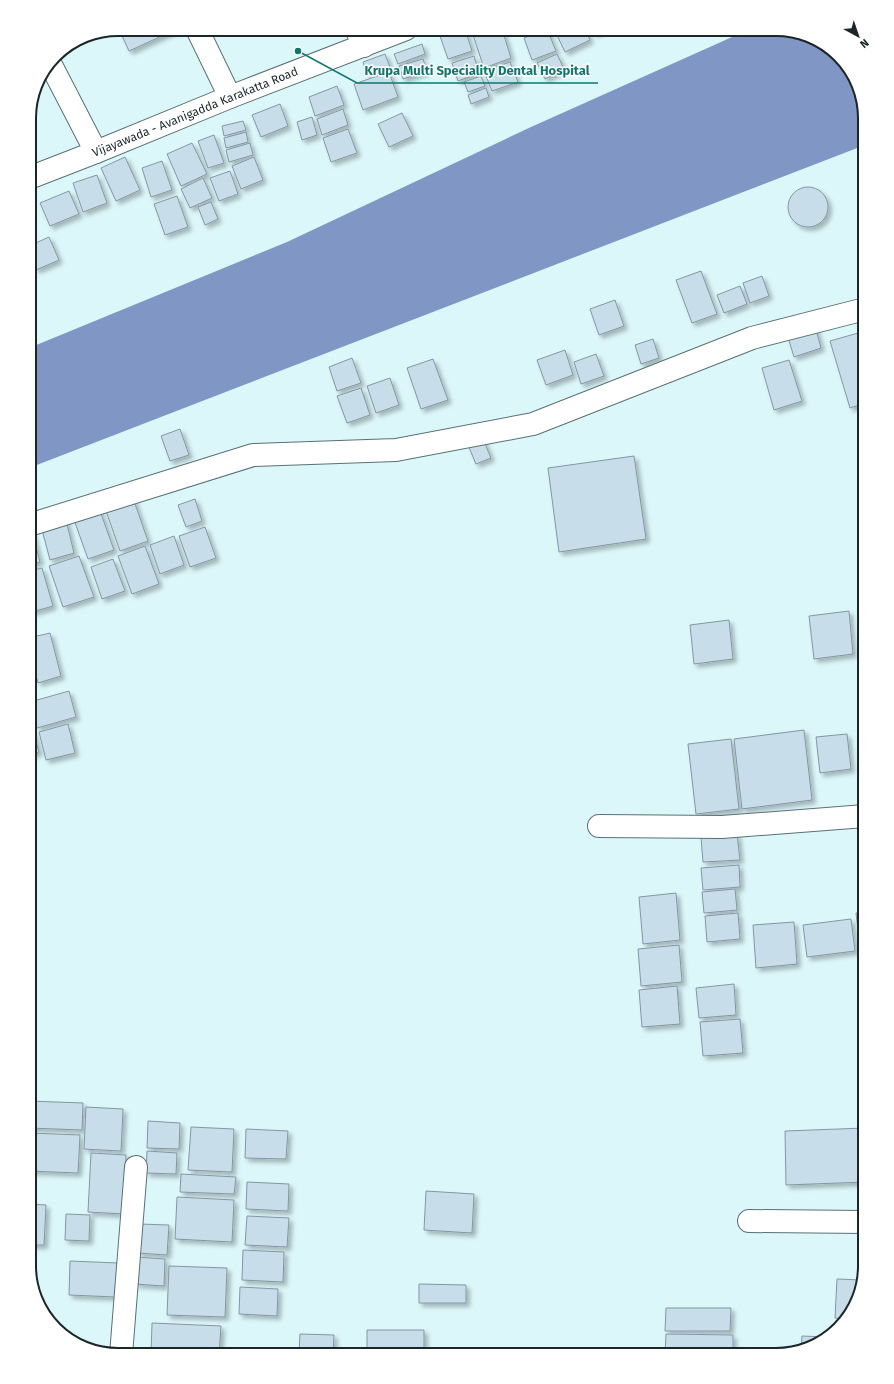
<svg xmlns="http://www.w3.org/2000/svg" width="894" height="1384" font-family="'Fira Sans',sans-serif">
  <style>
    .water { fill: #8096c4 }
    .building { fill: #c7ddea; stroke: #8397a3; filter: url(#shadow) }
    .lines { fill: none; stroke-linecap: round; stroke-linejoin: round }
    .street-casing { stroke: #597174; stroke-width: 24 }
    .primary-casing { stroke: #597174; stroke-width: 24 }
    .street { stroke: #fff; stroke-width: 22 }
    .primary { stroke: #fff; stroke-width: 22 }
    .labels { text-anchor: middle; stroke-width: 3; stroke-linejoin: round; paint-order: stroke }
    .street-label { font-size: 12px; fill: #1c2627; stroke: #fff }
    .rim { fill: none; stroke: #1c2627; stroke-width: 2 }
    .leader { fill: none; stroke: #0f766e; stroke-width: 1.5 }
    .callout-dot { fill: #0f766e; stroke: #fff; stroke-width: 1.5 }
    .callout-label { font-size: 13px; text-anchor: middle; font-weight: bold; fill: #0f766e; stroke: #fff; stroke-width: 3; stroke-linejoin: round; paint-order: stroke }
  </style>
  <defs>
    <filter id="shadow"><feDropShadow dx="3.5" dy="3.5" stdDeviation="2" flood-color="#0004"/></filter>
  </defs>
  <rect width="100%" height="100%" fill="#dcf7fa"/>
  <path class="water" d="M750 29H782L825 44 856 79 865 118V145L29 468V348L287 242 531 127Z"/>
  <path class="building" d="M119 29H177L129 51Z
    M460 29H465L472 51 448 59 440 36Z
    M471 29H502L511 58 484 68Z
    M547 29 556 51 532 60 524 38Z
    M554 29H585L590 40 565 52Z
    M592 29H604L594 34Z
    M422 44 425 54 398 64 394 54Z
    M385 54 390 67 367 75 363 62Z
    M557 54 564 69 545 79 537 63Z
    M474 56 479 73 458 81 452 63Z
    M423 59 427 71 403 79 399 66Z
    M510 62 518 82 492 91 484 71Z
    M389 72 398 97 363 110 354 84Z
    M481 76 485 86 468 92 464 82Z
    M337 86 344 105 315 116 309 97Z
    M486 88 489 97 471 104 468 95Z
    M280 104 288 126 261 137 252 115Z
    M343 109 348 125 322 135 317 119Z
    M402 113 413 136 389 147 378 124Z
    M312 117 317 135 302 140 297 122Z
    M243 121 246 130 224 136 222 126Z
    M348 129 357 153 331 162 323 138Z
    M246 132 248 142 226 148 224 138Z
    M214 135 224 163 208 168 198 141Z
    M192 143 207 174 181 186 167 154Z
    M250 143 253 155 229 162 226 150Z
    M125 157 140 190 116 201 101 168Z
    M254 157 263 180 241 189 232 166Z
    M162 161 172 190 151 197 142 168Z
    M230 171 238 194 219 201 210 178Z
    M97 175 107 203 83 212 73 183Z
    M203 178 212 198 190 208 181 189Z
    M788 207a20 20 0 1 1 40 0a20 20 0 1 1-40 0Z
    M69 191 79 214 50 226 40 203Z
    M177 196 188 227 165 235 154 204Z
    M211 202 218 219 205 225 198 207Z
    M49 237 59 260 36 270 29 253V246Z
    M701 271 717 314 692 323 676 280Z
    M762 276 769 296 750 303 743 283Z
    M740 286 747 304 724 313 717 295Z
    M615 300 624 326 599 335 590 309Z
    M815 326 821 348 794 357 787 334Z
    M865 331V403L850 408 830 341Z
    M653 339 659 358 641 364 635 345Z
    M565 350 573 375 546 385 537 360Z
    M596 354 604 376 581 384 574 362Z
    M352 358 361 383 337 391 329 367Z
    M433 359 448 400 421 409 407 368Z
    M789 360 802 401 774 410 762 368Z
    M390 378 399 405 376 413 367 386Z
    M361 388 370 415 347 423 337 396Z
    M180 429 189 455 170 461 161 436Z
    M483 439 491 458 476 464 468 445Z
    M634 456 646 539 559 552 548 468Z
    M133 498 148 541 120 551 105 508Z
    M195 499 202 521 186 527 178 505Z
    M99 508 114 550 88 559 73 517Z
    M66 520 74 553 50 560 41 526Z
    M205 527 216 558 190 567 179 536Z
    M32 531 40 562 29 565V532Z
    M174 536 184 565 160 574 150 545Z
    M145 546 159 584 132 594 118 556Z
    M79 556 94 597 63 607 49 566Z
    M113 559 125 591 102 599 91 567Z
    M42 568 53 606 32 612 29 600V571Z
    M849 611 853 654 814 659 809 616Z
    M729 620 733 659 694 664 690 625Z
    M50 633 61 676 38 683 29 651V638Z
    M29 662 33 676 29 677Z
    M69 691 76 717 37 728 30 702Z
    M68 724 75 753 46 760 39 732Z
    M804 730 812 800 742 809 734 739Z
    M33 731 39 752 29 755V732Z
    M847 734 851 769 820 773 816 737Z
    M731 739 739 809 696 814 688 744Z
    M737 834 740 860 703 862 701 837Z
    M739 865 740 887 703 890 701 868Z
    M735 889 737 910 704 913 702 892Z
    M676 893 680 940 643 944 639 897Z
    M865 912V956H861L856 913Z
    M738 913 740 939 707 942 705 916Z
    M851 919 855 951 807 957 803 925Z
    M794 922 797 964 756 968 753 925Z
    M679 945 682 982 641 986 638 949Z
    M734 984 736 1015 699 1018 696 988Z
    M677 986 680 1024 642 1027 639 990Z
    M740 1019 743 1053 703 1056 700 1022Z
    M29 1101 83 1103 82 1130 29 1128Z
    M86 1107 123 1109 121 1151 84 1149Z
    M148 1121 180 1123 179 1149 147 1148Z
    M191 1127 234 1129 232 1172 188 1170Z
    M865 1128V1182L786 1185 785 1131Z
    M246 1129 288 1131 286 1159 245 1158Z
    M29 1133 80 1135 78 1173 29 1171Z
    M147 1151 177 1153 176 1174 146 1173Z
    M91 1153 126 1155 124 1214 88 1212Z
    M181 1174 236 1177 234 1194 180 1192Z
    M247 1182 289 1184 288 1211 246 1209Z
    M426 1191 474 1194 472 1233 424 1230Z
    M177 1197 234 1200 232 1242 175 1239Z
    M29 1204 46 1205 44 1245H29Z
    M66 1214 90 1215 89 1241 65 1240Z
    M247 1216 289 1218 287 1247 245 1245Z
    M139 1224 169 1225 167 1255 138 1253Z
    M243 1250 284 1252 283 1282 242 1280Z
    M136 1257 165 1259 164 1286 135 1284Z
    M70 1261 118 1263 116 1297 69 1295Z
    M169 1266 227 1268 225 1317 167 1315Z
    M837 1279 861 1280 850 1315 846 1319 835 1318Z
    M419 1284 466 1285V1303H419Z
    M240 1287 278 1289 277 1316 239 1314Z
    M666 1308H731L730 1331H665Z
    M152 1323 221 1326 219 1355H151Z
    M367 1330H424V1354H367Z
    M300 1334 334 1335 333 1355H299Z
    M666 1334 733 1335V1355H665Z
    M802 1336 825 1337 815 1346 801 1349Z"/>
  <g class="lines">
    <defs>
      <path id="street" d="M197 29 230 97
        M356 29 364 46
        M50 63 96 152
        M29 525 253 455 396 450 533 424 752 338 865 309
        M599 826 722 827 865 816
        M749 1221 865 1222
        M121 1355 136 1167"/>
      <path id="primary" d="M29 178 96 152 230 97 406 29"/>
    </defs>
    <use href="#street" class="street-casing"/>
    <use href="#primary" class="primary-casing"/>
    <use href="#street" class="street"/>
    <use href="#primary" class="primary"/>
  </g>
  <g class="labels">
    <g class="street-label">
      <text transform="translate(195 112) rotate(-22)" y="4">Vijayawada - Avanigadda Karakatta Road</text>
    </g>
  </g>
  <path d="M0 0H894V1384H0ZM118 36H776A82 82 0 0 1 858 118V1266A82 82 0 0 1 776 1348H118A82 82 0 0 1 36 1266V118A82 82 0 0 1 118 36Z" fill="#fff" fill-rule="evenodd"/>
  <path class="rim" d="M118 36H776A82 82 0 0 1 858 118V1266A82 82 0 0 1 776 1348H118A82 82 0 0 1 36 1266V118A82 82 0 0 1 118 36Z"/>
  <path class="leader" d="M298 51L357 83H598"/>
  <circle class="callout-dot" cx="298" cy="51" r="4"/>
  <g class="callout-label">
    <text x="477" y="75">Krupa Multi Speciality Dental Hospital</text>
  </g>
  <g transform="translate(858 36) rotate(140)" stroke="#ffffff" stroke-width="3" paint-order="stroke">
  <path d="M0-3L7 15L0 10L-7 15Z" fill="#1c2627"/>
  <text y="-6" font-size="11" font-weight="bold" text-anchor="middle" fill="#1c2627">N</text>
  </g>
</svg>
